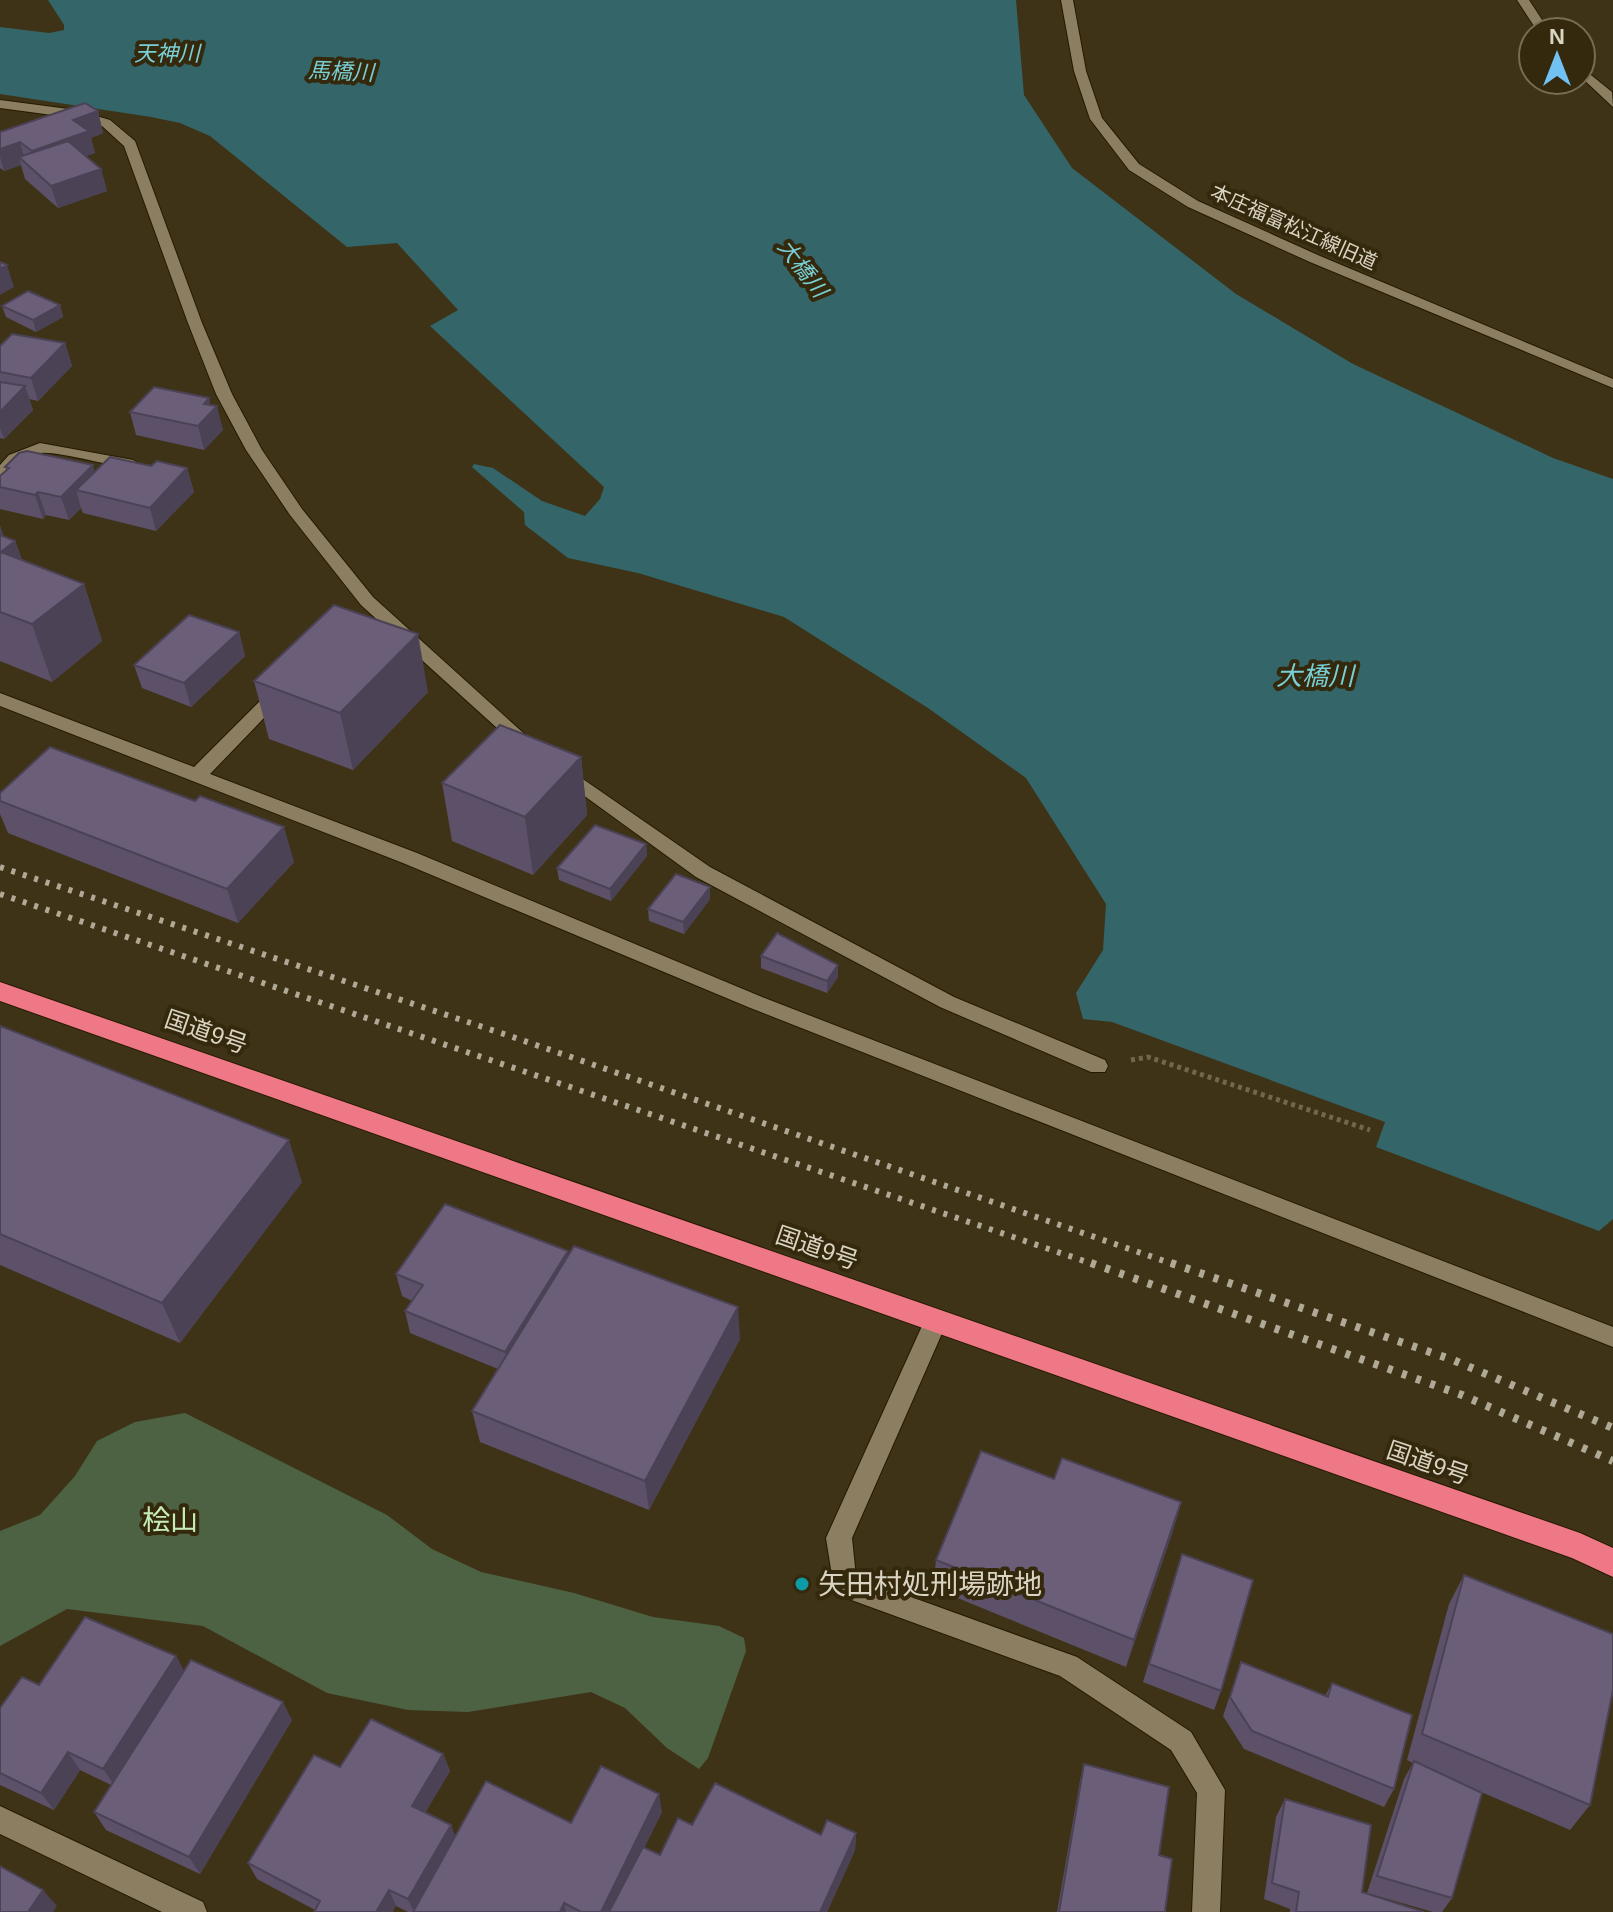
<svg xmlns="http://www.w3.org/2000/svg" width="1613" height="1912" font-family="Arial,'Noto Sans JP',sans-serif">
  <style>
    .forest { fill: #4d6243 }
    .water { fill: #346569 }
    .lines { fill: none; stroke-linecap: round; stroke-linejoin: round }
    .minor-casing { stroke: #251a00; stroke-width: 2 }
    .highway-casing { stroke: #251a00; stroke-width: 2 }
    .path { stroke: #71674f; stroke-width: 5; stroke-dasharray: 4 4; stroke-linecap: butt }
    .minor { fill: #8c7f61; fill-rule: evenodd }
    .highway { fill: #ee7886; fill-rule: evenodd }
    .rail-far1 { stroke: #b0a995; stroke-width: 6; stroke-dasharray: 4 8; stroke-linecap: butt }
    .rail { stroke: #b0a995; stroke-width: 8; stroke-dasharray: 5 10; stroke-linecap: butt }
    .wall { fill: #5c5168 }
    .shaded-wall { fill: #4b4255 }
    .building { fill: #6b5e79; stroke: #4b4255; stroke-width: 2 }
    .culture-dot { fill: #0f9aa8; stroke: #34290d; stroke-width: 3 }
    .labels { text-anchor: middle; stroke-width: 8; stroke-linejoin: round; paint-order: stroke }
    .far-street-label { font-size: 20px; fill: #dad4c3; stroke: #34290d }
    .far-water-label { font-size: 22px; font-style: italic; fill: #79cfd6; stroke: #34290d }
    .street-label { font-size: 24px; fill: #dad4c3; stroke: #34290d }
    .water-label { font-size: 26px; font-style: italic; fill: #79cfd6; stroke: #34290d }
    .near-park-label { font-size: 28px; fill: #c7edb6; stroke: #34290d }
    .near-poi-label { font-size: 28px; fill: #dad4c3; stroke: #34290d; text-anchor: start }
  </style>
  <rect width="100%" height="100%" fill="#3e3317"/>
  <path class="forest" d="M185 1413 387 1515 432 1549 481 1572 574 1593 653 1617 719 1626 744 1638 746 1651 708 1758 699 1769 667 1748 625 1708 591 1692 468 1712 408 1710 327 1693 203 1626 67 1609 0 1646V1531L40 1515 75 1476 97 1441 135 1422Z"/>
  <path class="water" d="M48 0H1016L1024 95 1072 168 1236 294 1353 364 1553 458 1613 479V1219L1599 1231 1376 1147 1385 1122 1112 1022 1083 1019 1076 993 1103 950 1106 904 1026 778 928 708 784 617 638 573 568 558 525 525 524 512 472 467 474 464 493 468 542 501 585 516 600 499 604 487 430 326 458 310 397 243 347 247 210 136 180 123 151 117 0 94V27L49 33 64 30V25Z"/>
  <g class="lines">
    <defs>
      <path id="minor" d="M1061 0H1073L1086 71 1102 118 1139 164 1198 201 1320 256 1613 379V388L1310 262 1188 207 1129 170 1090 119 1074 71Z
        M1517 0H1529L1550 32H1538Z
        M1581 67 1612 92 1613 107 1581 77Z
        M0 100 76 110 110 120 135 141 202 323 232 394 262 450 302 509 373 597 531 740 534 744 531 748H519L361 605 290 515 246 450 216 394 188 323 124 146 102 126 75 118 0 108Z
        M40 443 133 460 141 465 133 470C114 466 56 451 41 453 22 456 16 475 0 480V465L9 455Z
        M280 685 289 691 286 695 210 774 417 853 762 997 1613 1327V1347L748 1007 403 863 0 706V693L194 767 274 687Z
        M564 766 710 867 954 997 1105 1060 1108 1066 1105 1072H1091L940 1007 696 877 557 776 555 772 557 768Z
        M935 1312 943 1315 947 1322 852 1538 856 1577 1077 1657 1191 1732 1225 1790 1220 1912H1192L1197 1793 1171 1750 1060 1676 835 1594 826 1538 927 1315Z
        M0 1806 203 1902 207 1912H162L0 1834Z"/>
      <path id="highway" d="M0 982 1580 1533 1613 1548V1577L1572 1558 0 1001Z"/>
    </defs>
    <use href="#minor" class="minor-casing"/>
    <use href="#highway" class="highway-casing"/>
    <path class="path" d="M1131 1060 1148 1057 1370 1130"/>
    <use href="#minor" class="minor"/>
    <use href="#highway" class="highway"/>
    <path class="rail-far1" d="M0 867 504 1034 1176 1265
      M0 894 1096 1265"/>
    <path class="rail" d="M1091 1263 1462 1395 1613 1461
      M1171 1263 1453 1360 1613 1428"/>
  </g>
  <path class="wall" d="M98 111 103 133 91 138 95 153 86 156 101 169 107 191 58 208 25 179 21 165 4 171 0 168V132Z
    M60 305 63 317 36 332 6 317 2 306Z
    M65 343 72 366 38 401 29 399 33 410 4 439 0 438V346Z
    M209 398 210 405 223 430 204 450 136 435 130 412Z
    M151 466 187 468 194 492 156 531 83 513 81 508 69 520 46 515 43 519 0 509V476L7 470 5 467 95 471Z
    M0 526 4 537 15 541 22 560 84 584 102 641 52 682 0 661Z
    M239 632 245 656 191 707 142 688 134 665Z
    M254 681 428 692 353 770 269 739Z
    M581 757 587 815 533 875 452 841 442 783Z
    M0 793 294 862 238 923 8 833 0 814Z
    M646 844 647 856 611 901 559 880 557 868Z
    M710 899 684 934 649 921 648 909Z
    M761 956 838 965V977L827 993 761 968Z
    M0 1026 302 1182 180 1343 0 1265Z
    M568 1251V1254L740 1339 649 1510 480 1442 472 1411 498 1369 410 1333 405 1311 412 1301 402 1296 396 1274Z
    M1054 1479 1181 1502 1173 1531 1126 1667 933 1588 936 1560Z
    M1182 1554 1221 1691 1214 1710 1143 1682Z
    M1464 1575 1590 1805 1570 1830 1467 1786 1452 1898 1442 1912H1433L1367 1893 1404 1779 1413 1763 1407 1760 1449 1604Z
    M176 1656 184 1671 292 1720 200 1874 106 1830 94 1812 111 1785 80 1770 54 1810 0 1785V1708L39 1685Z
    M1241 1662 1325 1696 1332 1683 1394 1789 1384 1807 1244 1749 1223 1716Z
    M443 1754 450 1771 425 1813 451 1825 455 1837 662 1812 644 1847 660 1855 692 1825 821 1835 856 1833 855 1850 827 1912H408L396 1906 315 1910 257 1879 248 1863 340 1767Z
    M1084 1764 1159 1855 1165 1912H1057L1080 1781Z
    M1285 1799 1362 1892 1424 1912H1290V1909L1264 1899 1276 1817Z"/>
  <path class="shaded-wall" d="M98 111 103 133 91 138 95 153 39 173 32 151 73 120Z
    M20 142 26 164 19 157 21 165 4 171 0 157V149Z
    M101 169 107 191 58 208 51 186Z
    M7 265 14 287 0 295V269Z
    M60 305 63 317 36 332 33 320Z
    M65 343 72 366 38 401 31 378Z
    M25 386 33 410 4 439 0 428V412Z
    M209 398 212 412 217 406 223 430 204 450 198 426 204 404Z
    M93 465 100 489 76 490 81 508 69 520 61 497Z
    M187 468 194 492 156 531 150 508Z
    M38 492 46 515 43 519 35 495Z
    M0 526 8 547 15 541 35 598 0 555Z
    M84 584 102 641 52 682 32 624Z
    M239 632 245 656 191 707 184 683Z
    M418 634 428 692 353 770 340 713Z
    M581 757 587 815 533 875 525 817Z
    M284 827 294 862 238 923 227 889Z
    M646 844 647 856 611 901 610 889Z
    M710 887V899L684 934 683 922Z
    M838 965V977L827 993V981Z
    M289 1140 302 1182 180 1343 162 1303Z
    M568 1251 571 1273 510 1374 505 1352Z
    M738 1307 740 1339 649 1510 645 1481Z
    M1181 1502 1173 1531 1126 1667 1134 1640Z
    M176 1656 186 1675 115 1786 103 1769Z
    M283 1702 292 1720 200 1874 189 1857Z
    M68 1752 80 1770 54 1810 41 1793Z
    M443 1754 450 1771 419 1823 412 1806Z
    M659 1794 662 1812 613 1912H601Z
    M451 1825 457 1842 414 1912 408 1899Z
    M856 1833 855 1850 827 1912H820Z
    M43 1890 57 1906 53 1912H28Z
    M389 1890 396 1906 393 1912H376Z
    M564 1903 566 1912H560Z"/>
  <path class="building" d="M85 103 98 111 73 120 89 131 32 151 20 142 0 149V132Z
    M68 141 101 169 51 186 19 157Z
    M0 262 7 265 0 269Z
    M28 291 60 305 33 320 2 306Z
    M12 334 65 343 31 378 0 372V346Z
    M0 382 25 386 0 412Z
    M154 387 209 398 204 404 217 406 198 426 130 412Z
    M27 451 93 465 61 497 38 492 35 495 0 487V476L9 468 5 467 19 453Z
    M110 457 151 466 157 461 187 468 150 508 76 490Z
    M0 535 15 541 1 552 84 584 32 624 0 612Z
    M334 605 418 634 340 713 254 681Z
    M189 615 239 632 184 683 134 665Z
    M500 725 581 757 525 817 442 783Z
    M50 747 195 801 200 796 284 827 227 889 0 801V793Z
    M595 825 646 844 610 889 557 868Z
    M676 874 710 887 683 922 648 909Z
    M777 933 838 965 827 981 761 956Z
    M0 1026 289 1140 162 1303 0 1234Z
    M445 1204 568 1251 505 1352 405 1311 423 1285 396 1274Z
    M574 1246 738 1307 645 1481 472 1411Z
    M981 1451 1054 1479 1062 1458 1181 1502 1134 1640 936 1560Z
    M1182 1554 1253 1580 1221 1691 1149 1664Z
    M1464 1575 1613 1634V1690L1590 1805 1422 1734Z
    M85 1617 176 1656 103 1769 68 1752 41 1793 0 1773V1708L22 1677 39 1685Z
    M191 1660 283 1702 189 1857 94 1812Z
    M1241 1662 1328 1697 1332 1683 1412 1715 1394 1789 1252 1731 1230 1697Z
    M371 1719 443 1754 412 1806 451 1825 408 1899 389 1890 376 1912H314L320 1901 248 1863 314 1755 340 1767Z
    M1414 1761 1482 1793 1452 1898 1377 1876Z
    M1084 1764 1169 1787 1159 1855 1172 1859 1165 1912H1059Z
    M601 1766 659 1794 601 1912H581L564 1903 560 1912H413L486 1781 571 1823Z
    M715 1783 821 1835 827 1820 856 1833 820 1912H609L643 1847 660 1855 678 1818 692 1825Z
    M1285 1799 1371 1825 1362 1892 1424 1912H1296L1299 1892 1272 1883Z
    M0 1866 43 1890 28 1912H0Z"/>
  <circle class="culture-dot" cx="802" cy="1584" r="8"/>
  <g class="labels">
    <g class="far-street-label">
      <text transform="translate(1294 227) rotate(24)" y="7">本庄福富松江線旧道</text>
    </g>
    <g class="far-water-label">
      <text x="167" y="61">天神川</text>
      <text transform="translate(341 71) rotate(2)" y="8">馬橋川</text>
      <text transform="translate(803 268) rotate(53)" y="8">大橋川</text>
    </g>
    <g class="street-label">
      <text transform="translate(206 1032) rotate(19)" y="8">国道9号</text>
      <text transform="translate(817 1248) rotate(19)" y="8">国道9号</text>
      <text transform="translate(1428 1463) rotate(19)" y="8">国道9号</text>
    </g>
    <g class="water-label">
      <text x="1315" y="685">大橋川</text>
    </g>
    <g class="near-park-label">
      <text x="170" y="1530">桧山</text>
    </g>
    <g class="near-poi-label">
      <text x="818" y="1594">矢田村処刑場跡地</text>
    </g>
  </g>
  <g transform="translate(1557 56)"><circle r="38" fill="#34290d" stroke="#766d56" stroke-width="2"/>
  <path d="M0-6L14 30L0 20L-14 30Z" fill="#71c1f5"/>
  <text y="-12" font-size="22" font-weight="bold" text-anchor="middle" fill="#dad4c3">N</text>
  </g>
</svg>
